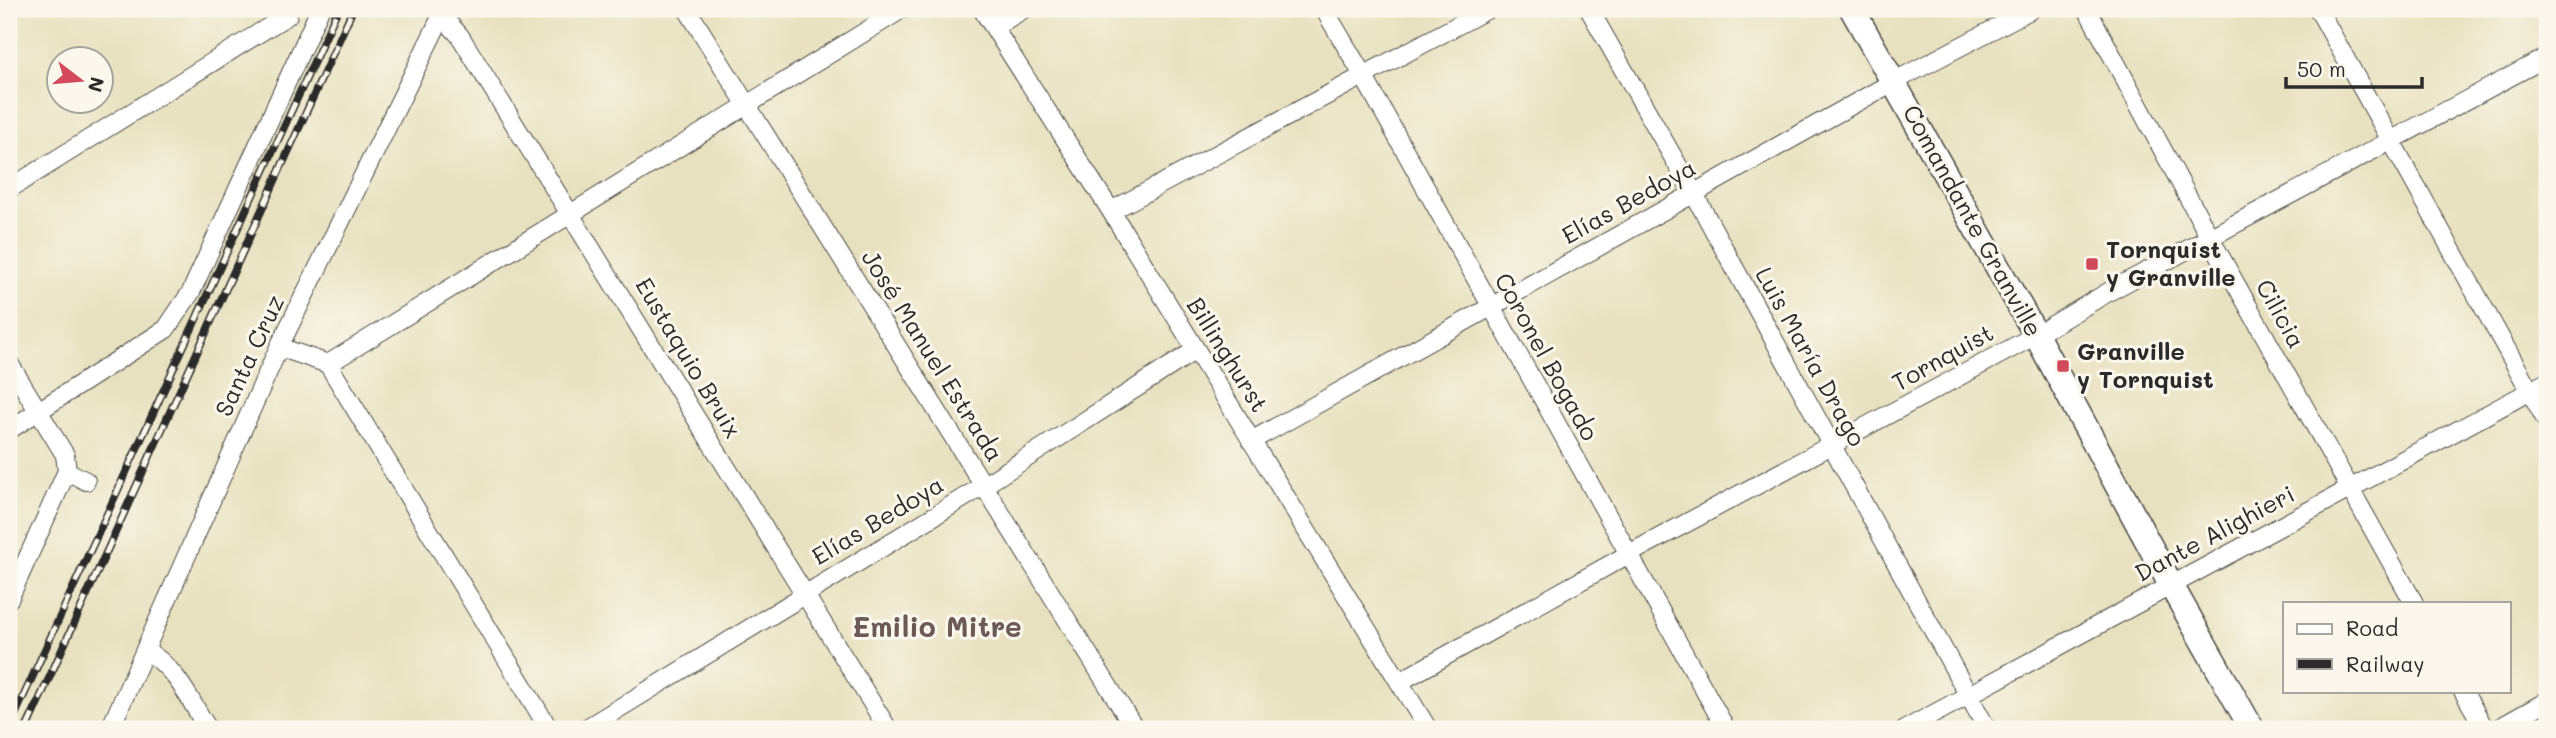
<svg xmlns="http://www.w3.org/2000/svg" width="2556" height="738" font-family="Mali,sans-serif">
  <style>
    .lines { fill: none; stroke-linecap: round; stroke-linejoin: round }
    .street-casing { stroke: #474641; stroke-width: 20 }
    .secondary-casing { stroke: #474641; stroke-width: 27 }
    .street { stroke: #fff; stroke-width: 18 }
    .secondary { stroke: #fff; stroke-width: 24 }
    .rail-casing { stroke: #2b2b2b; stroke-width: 8 }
    .rail { stroke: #fbf7ec; stroke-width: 5; stroke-dasharray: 16; stroke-linecap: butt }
    .poi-dot { fill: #d1495b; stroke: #fbf7ec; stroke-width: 2.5 }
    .labels { text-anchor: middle; stroke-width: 6; stroke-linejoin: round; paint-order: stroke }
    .street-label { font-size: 24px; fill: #2b2b2b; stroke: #fbf7ec }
    .poi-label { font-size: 24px; font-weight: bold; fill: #2b2b2b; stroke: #fbf7ec; text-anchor: start }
    .quarter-label { font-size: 28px; font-weight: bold; fill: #6c5a57; stroke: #fbf7ec }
  </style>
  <rect width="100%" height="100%" fill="#fbf7ec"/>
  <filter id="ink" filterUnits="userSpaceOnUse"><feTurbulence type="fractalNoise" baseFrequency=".0143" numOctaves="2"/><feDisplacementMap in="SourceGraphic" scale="14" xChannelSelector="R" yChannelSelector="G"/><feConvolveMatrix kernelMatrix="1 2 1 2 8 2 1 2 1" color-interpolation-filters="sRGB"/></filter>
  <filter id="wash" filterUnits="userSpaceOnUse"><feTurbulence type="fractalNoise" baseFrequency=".00686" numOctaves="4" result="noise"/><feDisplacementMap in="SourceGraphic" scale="28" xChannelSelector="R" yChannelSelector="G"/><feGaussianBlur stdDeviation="1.57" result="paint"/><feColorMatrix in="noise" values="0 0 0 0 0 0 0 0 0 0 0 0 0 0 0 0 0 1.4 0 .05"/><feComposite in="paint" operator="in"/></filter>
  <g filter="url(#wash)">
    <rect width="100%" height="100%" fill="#e8e1bf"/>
  </g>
  <g filter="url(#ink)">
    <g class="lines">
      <defs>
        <path id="street" d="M687 9 1135 729
          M982 9 1111 211 1428 729
          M1324 9 1364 77 1726 729
          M1589 9 1694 194 1987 729
          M2087 9 2210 238 2414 603
          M2318 9 2547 422
          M442 16 460 36 888 729
          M994 27 1024 9
          M9 189 288 15
          M1111 211 1488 9
          M279 347 328 364 549 729
          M9 363 65 455 67 471 86 481
          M328 364 902 9
          M9 430 166 329 191 292 320 9
          M1251 441 1893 82 2032 9
          M9 599 67 471
          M146 651C177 668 190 701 208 729
          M1399 682 1627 555 2036 335 2110 291 2547 57
          M2463 691 2485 729
          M110 729 279 347 445 9
          M585 729 983 486 1194 351
          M1906 729 2547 382
          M2497 729 2547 701"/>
        <path id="secondary" d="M1852 9 2036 335 2171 585 2252 729"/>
      </defs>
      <use href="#street" class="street-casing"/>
      <use href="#secondary" class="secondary-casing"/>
      <use href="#street" class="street"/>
      <use href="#secondary" class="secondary"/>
      <defs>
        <path id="rail" d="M9 728 338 9
          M26 729 353 9"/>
      </defs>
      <use href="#rail" class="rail-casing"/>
      <use href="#rail" class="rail"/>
    </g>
  </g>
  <g class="poi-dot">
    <rect x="2085" y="257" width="14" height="14" rx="3.5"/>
    <rect x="2056" y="359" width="14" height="14" rx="3.5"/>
  </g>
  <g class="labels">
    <g class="street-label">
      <text transform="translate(1629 202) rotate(-29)" y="8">Elías Bedoya</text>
      <text transform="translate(1972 221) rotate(61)" y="8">Comandante Granville</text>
      <text transform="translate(2280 314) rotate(61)" y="8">Cilicia</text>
      <text transform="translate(1227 355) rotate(58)" y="8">Billinghurst</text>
      <text transform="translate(250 356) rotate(-65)" y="8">Santa Cruz</text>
      <text transform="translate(932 356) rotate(58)" y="8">José Manuel Estrada</text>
      <text transform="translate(1546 357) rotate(61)" y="8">Coronel Bogado</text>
      <text transform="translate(1810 357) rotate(61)" y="8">Luis María Drago</text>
      <text transform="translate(688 358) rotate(59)" y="8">Eustaquio Bruix</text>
      <text transform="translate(1943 358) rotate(-29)" y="8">Tornquist</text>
      <text transform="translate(878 521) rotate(-31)" y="8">Elías Bedoya</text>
      <text transform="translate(2215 534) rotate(-28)" y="8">Dante Alighieri</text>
    </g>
    <g class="poi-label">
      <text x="2106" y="258">Tornquist<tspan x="2106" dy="28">y Granville</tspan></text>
      <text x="2077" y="360">Granville<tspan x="2077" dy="28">y Tornquist</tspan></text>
    </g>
    <g class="quarter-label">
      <text x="937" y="637">Emilio Mitre</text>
    </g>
  </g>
  <rect width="2556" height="738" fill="none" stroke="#fbf7ec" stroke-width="35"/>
  <rect x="2283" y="602" width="228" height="91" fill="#fbf7ec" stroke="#a8a59f" stroke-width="2"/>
  <rect x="2297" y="624" width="35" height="10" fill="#ffffff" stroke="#a8a59f" stroke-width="2"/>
  <text x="2346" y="636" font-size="21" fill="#2b2b2b">Road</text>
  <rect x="2297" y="659" width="35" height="10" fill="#2b2b2b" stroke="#a8a59f" stroke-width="2"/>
  <text x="2346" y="672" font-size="21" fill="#2b2b2b">Railway</text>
  <g transform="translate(80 80) rotate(106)"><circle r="33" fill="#fbf7ec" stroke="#a8a59f" stroke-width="2"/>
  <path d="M0-5L12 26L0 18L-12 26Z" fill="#d1495b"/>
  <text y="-10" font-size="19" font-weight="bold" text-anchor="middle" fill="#2b2b2b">N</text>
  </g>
  <path d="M2286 77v10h136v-10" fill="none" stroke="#2b2b2b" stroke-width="3.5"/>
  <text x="2297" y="77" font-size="21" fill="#2b2b2b" stroke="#fbf7ec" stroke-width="5" paint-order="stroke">50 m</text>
</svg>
